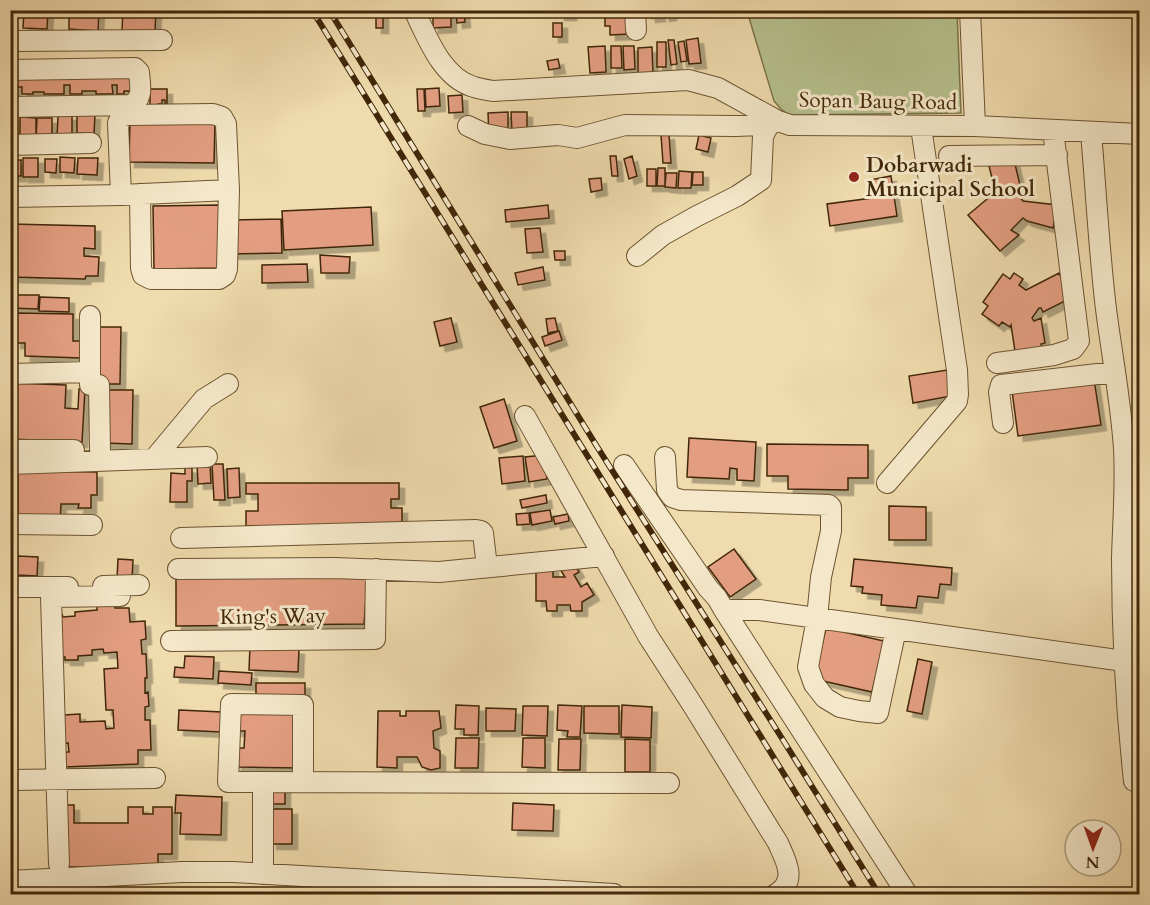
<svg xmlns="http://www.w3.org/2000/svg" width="1150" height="905" font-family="Cardo,serif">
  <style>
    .green { fill: #b6c18d; stroke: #7c744a; stroke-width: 1.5 }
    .building { fill: #e39e81; stroke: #412708; stroke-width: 1.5; filter: url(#shadow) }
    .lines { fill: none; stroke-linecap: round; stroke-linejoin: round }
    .minor-casing { stroke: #6c5431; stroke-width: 22 }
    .minor { stroke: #f5e8ca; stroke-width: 20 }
    .rail-casing { stroke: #412708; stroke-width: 6 }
    .rail { stroke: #f5e8ca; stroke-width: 4; stroke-dasharray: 11; stroke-linecap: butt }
    .poi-dot { fill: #8f2418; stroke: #f5e8ca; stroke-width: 2 }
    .labels { text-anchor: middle; stroke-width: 6; stroke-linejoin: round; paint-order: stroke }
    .street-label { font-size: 21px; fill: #412708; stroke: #f5e8ca }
    .poi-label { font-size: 21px; font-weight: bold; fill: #412708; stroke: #f5e8ca; text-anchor: start }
  </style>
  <defs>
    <filter id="shadow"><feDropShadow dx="5.5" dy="5.5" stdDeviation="0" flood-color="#0004"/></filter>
  </defs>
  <rect width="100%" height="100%" fill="#efdbad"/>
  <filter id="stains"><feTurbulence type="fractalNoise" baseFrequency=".00333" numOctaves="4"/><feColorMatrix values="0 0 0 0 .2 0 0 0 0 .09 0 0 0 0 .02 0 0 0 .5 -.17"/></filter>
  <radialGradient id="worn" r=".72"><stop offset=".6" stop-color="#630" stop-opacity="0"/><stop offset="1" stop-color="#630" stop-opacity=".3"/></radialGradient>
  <path class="green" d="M747 11H957L961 113 789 115 781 109 774 101Z"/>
  <path class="building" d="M24 10H48L47 29 23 28Z
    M69 10H99L98 31 69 29Z
    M123 10H156L155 32 122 31Z
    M376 10H383V28H376Z
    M433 10H451V27L433 28Z
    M456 10H464L465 22 457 23Z
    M559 10H571V15H559Z
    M609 10H628L630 34 610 35V26H605V13L609 12Z
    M646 10H659L660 16 650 17V13H646Z
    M663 10H671V15L664 16Z
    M553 23H562V37H553Z
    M698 38 701 63 689 64 686 40Z
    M668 40H674L677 64 671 65Z
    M684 41 687 61 681 62 678 42Z
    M657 42H666V67H657Z
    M605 46 606 72 590 73 588 47Z
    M611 46H621L622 68H611Z
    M623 46H634L635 69 624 70Z
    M652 47 653 75H638V48Z
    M558 59 560 68 549 70 547 61Z
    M10 73H135V91H124V94H117V85H112L113 94H96V91H82V94H70V85H64V94H44V92H33V94H22V87H15V95H10Z
    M439 88 440 106 426 107 425 89Z
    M150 89H167V104H165V100H162V104H158V108H150Z
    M417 89H424L425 111H418Z
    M462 95 463 112 449 113 448 96Z
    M508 112V134L489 135 488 113Z
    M511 112H527V132L512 133Z
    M77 114H95L94 134 77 133Z
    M58 115H72V139H57Z
    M10 116 16 117 15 140H10Z
    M20 117 36 118V140H20Z
    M37 118H52V140H36Z
    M130 121 215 122 214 163 129 162Z
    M669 134 671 163H663L661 135Z
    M699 135 711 138 708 152 696 149Z
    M610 156H616L618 176H612Z
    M632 156 637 176 629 179 624 159Z
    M60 157 75 158 74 173 60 172Z
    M23 158H38V177H23Z
    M78 158H98L97 175 77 174Z
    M45 159H57L56 173 45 172Z
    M10 160H21V176H10Z
    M1014 160 1021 189 1015 192 1023 201 1057 205 1053 228 1027 221 1023 218 1011 230 1019 235 1000 251 968 215 993 194 994 186 988 162Z
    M658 168H665V186H657Z
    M647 169H656V186H647Z
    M679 171 692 172 691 188H678Z
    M693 172H703V185H692Z
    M666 173H677L676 188 665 187Z
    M891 176 897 216 830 226 827 204 872 198 870 180Z
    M601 178 602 190 591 192 589 179Z
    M219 205 220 268 154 269 153 206Z
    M548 205 549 218 506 222 505 210Z
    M371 207 373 245 284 250 282 211Z
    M281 219 282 253 232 254V220Z
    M10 224 95 226V249L84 248V256L99 257 98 276H86L85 279 10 277Z
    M540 228 543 252 527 253 525 229Z
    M554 251H565V260H555Z
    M320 255 350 257 349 273H321Z
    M307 264 308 282 262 283V265Z
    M543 267 545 280 518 285 515 273Z
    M1014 273 1023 279 1019 285 1026 290 1059 273 1071 298 1043 312 1041 308H1039L1032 318 1034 321 1041 318 1045 343 1041 344 1043 354 1016 358 1011 325 1010 327 1002 322 999 326 982 314 988 306 983 302 1003 274 1010 279Z
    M10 295H39L38 309 10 308Z
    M40 297 69 298V312L39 311Z
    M16 313 73 314V341H80V358L25 356V343H15Z
    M451 318 457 342 440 346 434 322Z
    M555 318 558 331 548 333 546 319Z
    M94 327H121L120 384H94Z
    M559 331 562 340 545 346 542 337Z
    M947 370 951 396 913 403 909 376Z
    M1094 379 1101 425 1018 436 1012 391Z
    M11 383 66 385 65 408 78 409 79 389H85L82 442 10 439Z
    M105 390H133L132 444 104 443Z
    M504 399 517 441 494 448 480 407Z
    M689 438 756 442 754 481 737 480V469L730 468 729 479 687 477Z
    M767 444 868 445V478H848V490L788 489V476H767Z
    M544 455 547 479 529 482 525 457Z
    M523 456 525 481 502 484 499 458Z
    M210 463 211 483 198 484 197 464Z
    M212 464H223L225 500H214Z
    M185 467 192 468V481H187V502H170L171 473 185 474Z
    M239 468 240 497 228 498 227 469Z
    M18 471 97 472V495H91V508H78L79 504H61L60 522H18Z
    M246 483H399V499H391V508H402V526H246V511H258V494H246Z
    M546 495 547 503 522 508 520 500Z
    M889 506 926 507V540H889Z
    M550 510 552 521 532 525 530 513Z
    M529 513 530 524 517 525 516 514Z
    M568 514 569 521 555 524 553 517Z
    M734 549 756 579 730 597 708 567Z
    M18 556 38 557 37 576 17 575Z
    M118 559 133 560 132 580 117 579Z
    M854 559 952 568 951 585 940 584 938 598 918 596 916 608 881 605 882 595 862 593 863 587 851 586Z
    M573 562 579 572 574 575 581 587 587 583 594 595 582 602V611H571L570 605H557V611H547L546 601H536V567H553V577H565L560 569Z
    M368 573 364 624 176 626V574Z
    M115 604V608H129L130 622 145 621 146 639 141 640 142 654H146L147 678H145V693L148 692 149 706 145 707V720H150L151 750H138V764L64 767 63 752H69L68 743 63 744 64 715 80 714V722L105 721 106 729 114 728 113 710H106L104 669 118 668 117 652 104 653 103 649 92 650V655L78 656V660H65V657H57L56 614H62L63 617 75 616V612L97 610V605Z
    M826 628 884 641 872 692 814 679Z
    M250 646 299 649 298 672 249 670Z
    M185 656 214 657 213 679 174 677 175 667 184 668Z
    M918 659 932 662 922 714 907 711Z
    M219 671 252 673 251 685 218 683Z
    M256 683H305V698H256Z
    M456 705 479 706 478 735H464V729H455Z
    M558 705 582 706 580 737H567L568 731 557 730Z
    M622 705 652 707 651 738 621 737Z
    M523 706H548L547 736 522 735Z
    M584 706H619V734L584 733Z
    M486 708 516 709 515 731H486Z
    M179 710 222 712 221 732 178 730Z
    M237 710 300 711 299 768 236 767V748H244L245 731H236Z
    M378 711H400V716H406V711H439L441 728 433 731 434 748 440 751V768L431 770 422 767 417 757H397V768L377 767Z
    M456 738H479L478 768H455Z
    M523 738H545V768L522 767Z
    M559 739H581L580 770H558Z
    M625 739 650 740V772H625Z
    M269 787H285V804H269Z
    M176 795 222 797 221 835 180 834 181 813H175Z
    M513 803 554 805 553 831 512 830Z
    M63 805H74V823H128V807H143V814H153V807H172V854H158V867H65Z
    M271 809H292V844H271Z
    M59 888 146 889V894H59Z
    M149 889 173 890V894H149Z
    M26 892 56 894H26Z"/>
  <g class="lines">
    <defs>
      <path id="minor" d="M414 10C427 37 442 78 474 87 480 89 487 90 493 91L688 80 718 88 778 121 790 125 975 126 1140 134
        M635 10 636 30
        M970 10 975 126
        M10 41 162 40
        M10 70 135 68 139 72C140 86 144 98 131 105L10 107
        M468 126 485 134 510 139 558 135 577 138 625 125 736 126 760 125 778 121
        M1091 132C1096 191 1099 251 1106 309 1112 356 1121 402 1124 449 1126 486 1123 522 1122 558 1122 633 1126 707 1134 781
        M10 145 91 143
        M949 156 1057 155
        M121 195 118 123 121 117 128 115 213 114 222 117 226 124 229 190 227 269 225 275 219 279H151L143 275 141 268 140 194
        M10 197 121 195 229 190
        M637 256 663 235 697 216 737 196 761 180 763 136 770 123
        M90 316V385H99L100 450
        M997 363 1054 355 1073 349 1079 341 1053 130
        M10 374 90 372
        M525 416 648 636 692 704 778 843C786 861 798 881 776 894
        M1003 423 999 392 1001 385 1115 372
        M10 450H74
        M665 457 667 490 672 497 681 500 829 505 831 507V531L821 577 817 618 808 667 814 684 825 698 840 707 859 711 878 713 896 629
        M154 459 204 399 228 384
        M10 464 207 457
        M624 465 708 588 717 598 724 610H759L1124 661 1140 662
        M887 483 957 401 958 394 957 370 921 127
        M10 524 92 525
        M181 538 476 530 481 531 483 533 487 567
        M178 569 335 568 439 572 604 556
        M103 586 139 585
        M10 587H68
        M724 610 907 894
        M171 641 375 639 376 569
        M10 780 155 778
        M303 782V705L231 704 228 782 669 783
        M59 864 51 597 120 596
        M263 874V782
        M10 881 182 872H233L614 894"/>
    </defs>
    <use href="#minor" class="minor-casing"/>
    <use href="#minor" class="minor"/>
    <defs>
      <path id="rail" d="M312 10 858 894
        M329 10 596 445 778 732 879 894"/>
    </defs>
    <use href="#rail" class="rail-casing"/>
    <use href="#rail" class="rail"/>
  </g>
  <circle class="poi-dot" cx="854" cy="177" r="6"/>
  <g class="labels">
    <g class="street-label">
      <text transform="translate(878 101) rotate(1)" y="7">Sopan Baug Road</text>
      <text transform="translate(273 616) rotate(-1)" y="7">King's Way</text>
    </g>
    <g class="poi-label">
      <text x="866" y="172">Dobarwadi<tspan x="866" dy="24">Municipal School</tspan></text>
    </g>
  </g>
  <rect width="1150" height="905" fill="none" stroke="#efdbad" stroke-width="36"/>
  <rect x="12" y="12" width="1126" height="881" fill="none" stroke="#412708" stroke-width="3"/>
  <rect x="18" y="18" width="1114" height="869" fill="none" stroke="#412708" stroke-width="1.5"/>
  <g transform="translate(1093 848) rotate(181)"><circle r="28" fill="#f5e8ca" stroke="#ad9b7c" stroke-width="1.5"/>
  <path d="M0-4.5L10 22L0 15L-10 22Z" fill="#8f2418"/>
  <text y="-9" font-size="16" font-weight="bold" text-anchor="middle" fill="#412708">N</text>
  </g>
  <rect width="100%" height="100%" filter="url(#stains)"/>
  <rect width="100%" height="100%" fill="url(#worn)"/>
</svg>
